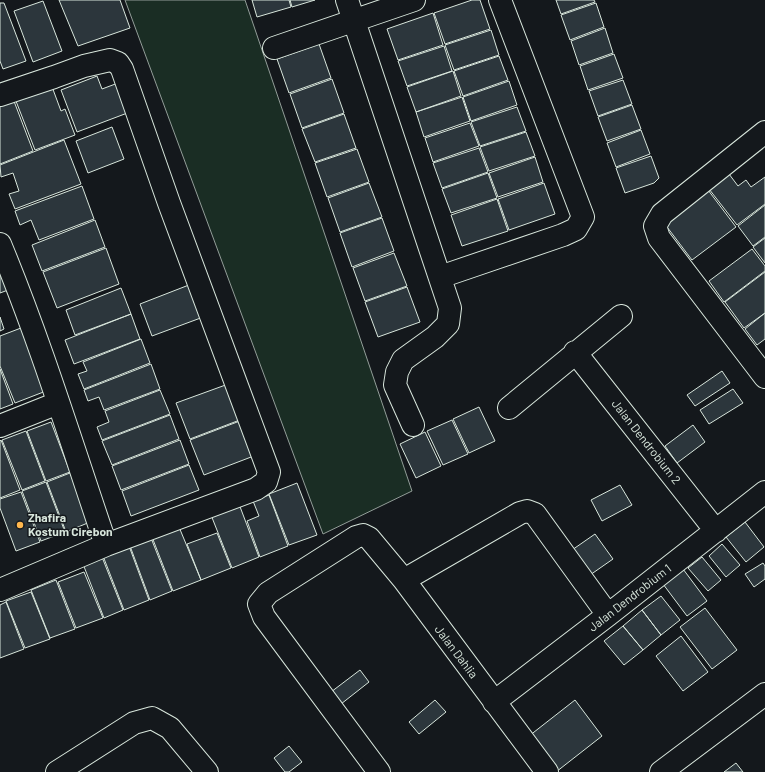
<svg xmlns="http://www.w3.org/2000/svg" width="765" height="772" font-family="Barlow,sans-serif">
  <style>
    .green { fill: #1a2d24; stroke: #939e99 }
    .building { fill: #2c363c; stroke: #d8e6dc }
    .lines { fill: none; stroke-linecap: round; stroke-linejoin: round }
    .minor-casing { stroke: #d8e6dc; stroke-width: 24 }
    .minor { stroke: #14181c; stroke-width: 22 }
    .poi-dot { fill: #ffb74d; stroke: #14181c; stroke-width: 1.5 }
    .labels { text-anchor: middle; stroke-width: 3; stroke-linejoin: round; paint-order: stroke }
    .street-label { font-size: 12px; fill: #d8e6dc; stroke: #14181c }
    .poi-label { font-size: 12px; font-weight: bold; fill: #d8e6dc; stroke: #14181c; text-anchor: start }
  </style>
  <rect width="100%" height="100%" fill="#14181c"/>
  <path class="green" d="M125 0H245L412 491 323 534Z"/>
  <path class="building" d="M59 0H120L130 28 78 46Z
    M252 0H289L291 7 257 17Z
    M290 0H315L292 7Z
    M472 0H480L490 29 445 44 434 13Z
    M556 0H594L595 2 561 14Z
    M43 1 62 51 33 62 14 11Z
    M0 3H4L26 61 3 69 0 61Z
    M596 3 604 27 570 40 561 15Z
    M433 13 443 45 398 60 387 29Z
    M605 28 613 53 579 65 571 41Z
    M491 30 499 55 454 70 445 45Z
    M319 44 331 78 289 93 277 59Z
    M444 46 452 71 407 86 398 61Z
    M614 54 623 78 588 90 580 66Z
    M499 56 508 80 463 96 454 71Z
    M453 71 461 96 416 112 407 87Z
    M97 76 102 89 118 83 130 112 77 132 61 90Z
    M332 79 344 113 302 128 290 94Z
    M623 80 632 104 598 116 589 91Z
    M509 81 517 105 471 121 463 97Z
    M51 84 61 111 65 109 75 135 35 150 14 96Z
    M12 96 33 151 0 164V101Z
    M462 97 470 121 424 137 416 112Z
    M632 105 641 129 607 141 598 117Z
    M517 107 526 131 480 146 471 122Z
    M344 114 356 148 315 162 302 129Z
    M470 123 479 146 433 162 425 138Z
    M112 127 124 159 88 173 76 141Z
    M641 130 650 154 616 167 607 143Z
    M526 132 535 156 489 171 480 147Z
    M64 140 81 184 15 209 9 194 19 191 13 173 1 177 0 165Z
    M479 148 488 172 442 188 433 163Z
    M357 149 369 182 327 197 315 163Z
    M651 156 659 178 654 183 625 193 616 168Z
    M535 157 543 182 498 197 489 173Z
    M488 173 497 198 451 213 442 189Z
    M729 174 738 186 746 180 751 187 765 177V204L737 225 709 189Z
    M369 183 382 217 340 232 328 198Z
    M544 183 555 214 509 230 498 199Z
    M82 186 94 219 39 240 31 220 20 225 15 211Z
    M708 190 736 227 692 260 664 223Z
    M497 199 508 231 462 246 451 215Z
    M765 205V237L753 246 738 226Z
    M382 218 394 251 352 267 340 233Z
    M95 220 105 247 42 271 32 245Z
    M765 238V263L753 247Z
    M106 248 119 284 57 308 43 272Z
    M752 249 765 266V271L724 302 709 281Z
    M394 253 407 286 365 301 353 268Z
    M0 270 8 290 0 293Z
    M765 272V313L744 328 725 302Z
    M194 283 206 316 152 336 140 304Z
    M407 287 420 322 378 337 365 302Z
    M121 288 131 314 75 335 66 310Z
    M765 313V339L757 345 745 329Z
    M131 314 140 339 74 364 65 340Z
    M0 317 4 329 0 331Z
    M21 328 46 391 15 403 0 366V336Z
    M141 339 150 363 84 389 78 374 87 371 83 362Z
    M151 364 160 389 104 410 99 397 88 401 84 390Z
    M0 369 13 404 0 409Z
    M722 371 730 383 695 406 687 395Z
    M231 383 245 418 190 439 176 403Z
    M733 389 743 403 709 424 700 410Z
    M160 390 170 414 102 440 97 427 109 422 105 411Z
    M479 407 495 441 469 453 453 419Z
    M170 415 179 439 112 465 102 441Z
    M245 419 259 454 204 475 190 440Z
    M452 420 468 454 443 465 427 431Z
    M51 422 70 472 46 481 27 431Z
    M693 425 705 442 677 463 665 446Z
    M26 431 45 481 22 490 2 440Z
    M425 432 441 466 416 478 400 444Z
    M1 440 20 490 0 498V441Z
    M180 440 189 464 121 490 112 466Z
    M189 465 199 490 131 516 122 491Z
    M70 473 90 522 66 532 47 482Z
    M46 482 65 532 41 541 22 491Z
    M297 483 317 535 289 545 269 494Z
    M620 485 632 505 602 521 591 500Z
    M21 492 40 542 16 551 0 508V499Z
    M269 495 288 546 260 557 247 521 259 516 253 501Z
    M239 504 259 557 232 568 211 515Z
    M745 522 764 547 746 562 726 537Z
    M179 527 201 580 173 591 152 537Z
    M217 533 231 568 201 580 187 544Z
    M595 534 613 559 590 575 572 550Z
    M151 538 172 591 150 600 130 546Z
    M722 544 740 565 726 577 709 556Z
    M129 546 149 600 124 610 103 556Z
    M102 557 123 610 104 618 83 564Z
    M702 557 721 580 708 591 688 568Z
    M763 563 765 566V579L754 587 745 574Z
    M683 569 707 601 687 616 663 584Z
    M84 572 103 618 76 628 58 582Z
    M56 580 75 629 50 638 31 590Z
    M31 592 50 639 25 648 6 601Z
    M661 596 680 620 661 635 642 610Z
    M6 602 24 649 0 658V605Z
    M705 608 737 650 712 669 680 627Z
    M642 610 661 635 643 650 623 626Z
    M623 626 643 650 624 665 604 641Z
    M681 636 708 672 683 691 656 656Z
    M360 670 369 682 341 704 331 692Z
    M435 700 446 712 419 734 409 722Z
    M575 700 602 736 556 772 529 736Z
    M289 746 302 762 289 772H285L274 758Z
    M736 763 743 772H724Z"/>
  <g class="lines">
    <defs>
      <path id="minor" d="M347 0 450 308 448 324 435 337 403 360 397 372 395 385 413 425
        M274 48 414 0
        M0 95 54 77 84 66 110 60 118 63 122 69 169 203 269 472 266 482 256 489 106 545 0 590
        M765 132 662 214 655 226 659 238 765 377
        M0 244C41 343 72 445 106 545
        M440 277 563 235 576 229 583 217 500 0
        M575 352 716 531
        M509 408 621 316
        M0 426 58 403
        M404 580 520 513 527 511 535 514 608 615
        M494 702 608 615 765 492
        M57 772 134 723 152 718 170 728 207 772
        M379 772 264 617 259 604 268 593 356 537 363 535 369 538 404 580 547 772
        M661 772 765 694"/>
    </defs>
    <use href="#minor" class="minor-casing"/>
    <use href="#minor" class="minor"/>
  </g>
  <circle class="poi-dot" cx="20" cy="525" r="4"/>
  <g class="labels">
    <g class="street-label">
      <text transform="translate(646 442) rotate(52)" y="4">Jalan Dendrobium 2</text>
      <text transform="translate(630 598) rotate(-38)" y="4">Jalan Dendrobium 1</text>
      <text transform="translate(456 652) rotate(53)" y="4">Jalan Dahlia</text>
    </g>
    <g class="poi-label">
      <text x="28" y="522">Zhafira<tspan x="28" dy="14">Kostum Cirebon</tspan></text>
    </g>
  </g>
</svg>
